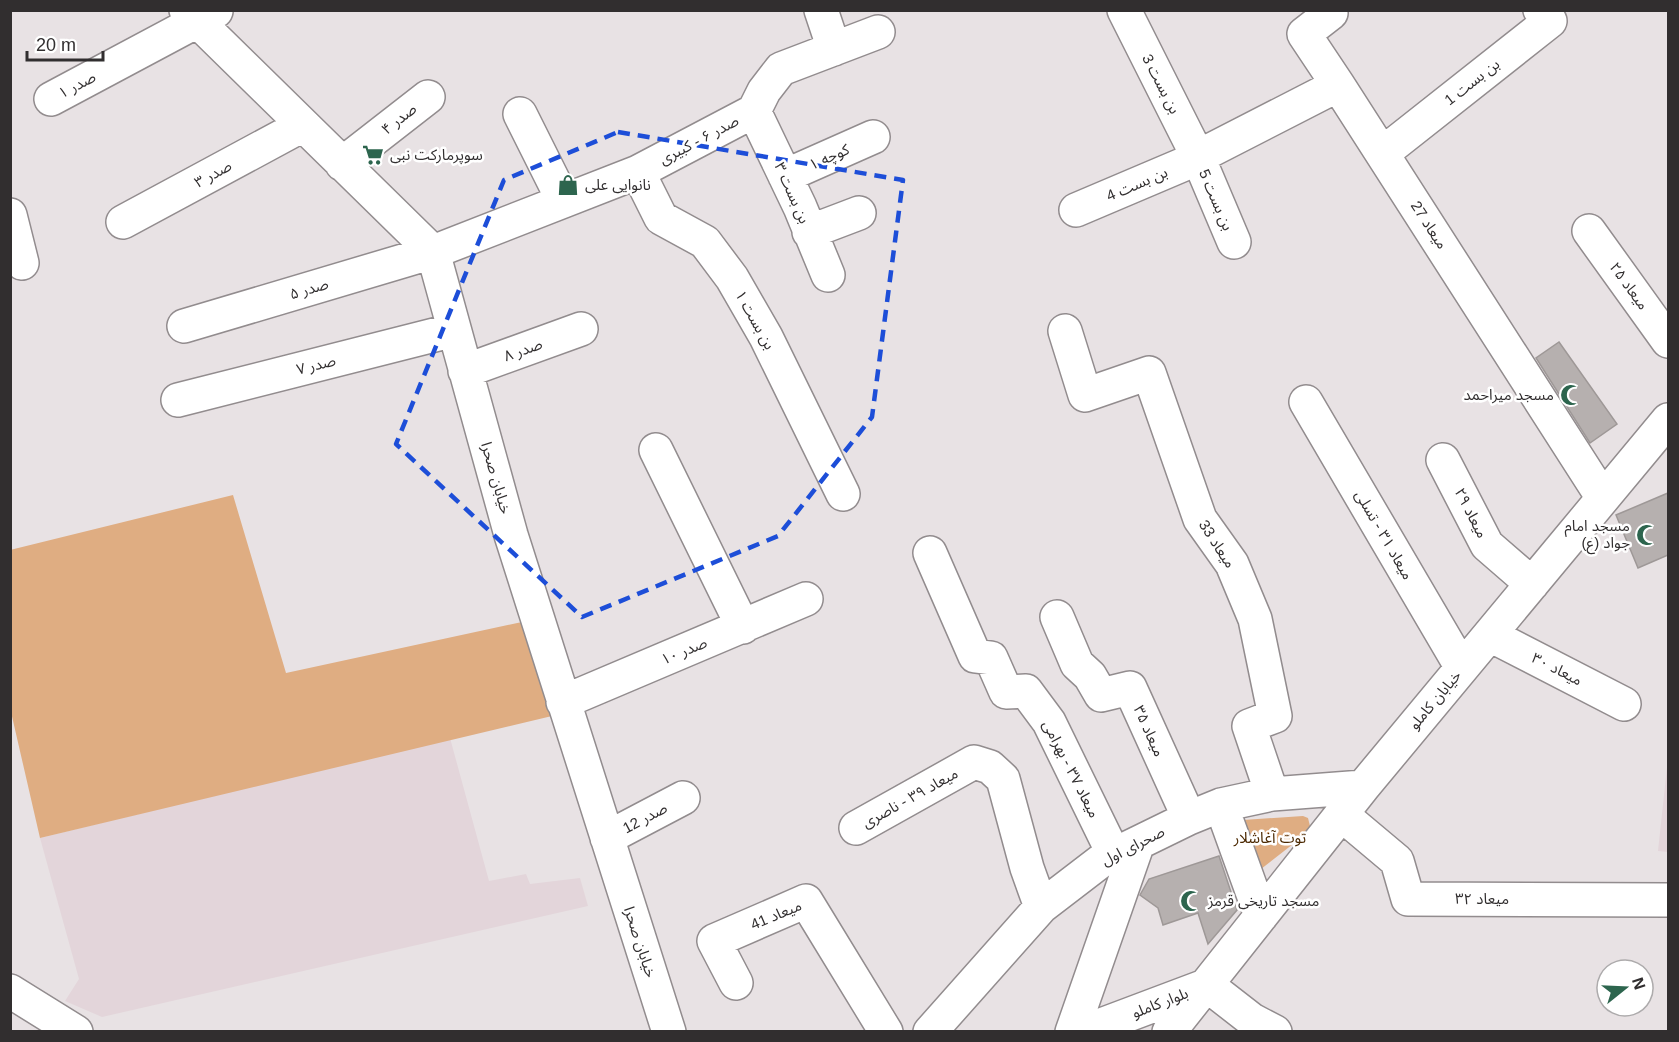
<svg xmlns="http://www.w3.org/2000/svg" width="1679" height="1042" font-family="Arial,'Noto Sans Arabic',sans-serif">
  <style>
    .built { fill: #e3d5da }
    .green { fill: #dfad82 }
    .building { fill: #b6b0af; stroke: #9e9897; stroke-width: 1.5 }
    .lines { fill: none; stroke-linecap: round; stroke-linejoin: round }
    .minor-casing { stroke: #928c8e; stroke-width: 36 }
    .minor { stroke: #fff; stroke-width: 33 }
    .marked { fill: none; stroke: #1d4ed8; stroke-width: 4.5; stroke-dasharray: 12 8; stroke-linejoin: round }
    .labels { text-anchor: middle; stroke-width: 5; stroke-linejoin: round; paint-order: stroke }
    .street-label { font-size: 15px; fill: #312e2f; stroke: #fff }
    .poi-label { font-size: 15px; fill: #312e2f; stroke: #fff; text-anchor: start }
    .park-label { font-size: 15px; fill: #4b2800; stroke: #fff }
  </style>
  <rect width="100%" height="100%" fill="#e8e2e4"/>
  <path class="built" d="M450 738 489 881 526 874 530 884 580 878 588 906 102 1017 65 1001 79 979 40 838Z
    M1668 758V852L1658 851Z"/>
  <path class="green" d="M233 495 286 673 522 622 552 716 40 838 11 712 10 550Z
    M1303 816 1308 818 1311 830 1261 869 1243 820Z"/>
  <path class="building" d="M1559 342 1617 424 1590 443 1536 358Z
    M1668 493V555L1638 568 1616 515Z
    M1219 856 1237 910 1208 944 1198 913 1163 925 1158 908 1140 895 1149 879Z"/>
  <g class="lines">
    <defs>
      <path id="minor" d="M186 10 433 252 511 535 669 1032
        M821 10 834 49
        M1124 10 1198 157 1234 242
        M1330 10 1331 13 1304 34 1338 85
        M51 99 216 11
        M754 111 800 207 828 275
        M520 114 563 200
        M1383 153 1550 21 1540 10
        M342 164 428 97
        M638 172 661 218 705 242 732 278 766 337 843 494
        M785 176 873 137
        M1076 210 1182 165 1338 85 1603 498
        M10 215 22 263
        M123 222 303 125
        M1589 231 1668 341
        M809 232 859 213
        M184 326 433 252 638 172 754 111 764 91 781 69 878 32
        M1065 331 1085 395 1149 373 1200 519 1232 564 1255 619 1275 716 1249 726 1272 794
        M465 371 581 329
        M178 400 454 330
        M1306 402 1462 668
        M656 450 743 627
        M1443 460 1487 545 1532 584
        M930 553 975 656 991 658 1006 692 1026 691 1049 722 1114 855
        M1057 617 1077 664 1090 676 1101 695 1130 688 1189 818
        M1490 635 1624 704
        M563 702 806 599
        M1221 805 1261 916
        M1341 814 1397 861 1408 899 1668 900
        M856 828 974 762 990 767 1003 779 1027 868 1041 907
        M607 838 683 798
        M736 983 714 941 806 901 886 1032
        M1207 985 1252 1020 1275 1032
        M10 991 76 1032
        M930 1032 1041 907 1101 861 1189 818 1221 805 1272 794 1363 787
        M1072 1032 1138 843
        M1093 1032 1104 1024 1205 986
        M1169 1032 1363 787 1668 420"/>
    </defs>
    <use href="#minor" class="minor-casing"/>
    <use href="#minor" class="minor"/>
  </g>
  <path class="marked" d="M618 132 903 180 872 417 778 536 582 617 396 444 504 180Z"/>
  <defs>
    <symbol id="supermarket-bare" viewBox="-9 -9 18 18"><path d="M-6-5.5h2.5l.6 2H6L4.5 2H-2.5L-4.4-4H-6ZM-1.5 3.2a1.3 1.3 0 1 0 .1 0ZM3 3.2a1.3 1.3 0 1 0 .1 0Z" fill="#2d654e" stroke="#fff" stroke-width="2.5" paint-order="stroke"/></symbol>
    <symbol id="shop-bare" viewBox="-9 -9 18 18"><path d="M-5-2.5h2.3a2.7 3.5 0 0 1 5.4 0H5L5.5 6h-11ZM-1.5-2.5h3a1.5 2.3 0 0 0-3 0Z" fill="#2d654e" stroke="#fff" stroke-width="2.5" paint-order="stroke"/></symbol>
    <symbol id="mosque-bare" viewBox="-9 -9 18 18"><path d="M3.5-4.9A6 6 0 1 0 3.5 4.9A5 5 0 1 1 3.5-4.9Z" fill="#2d654e" stroke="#fff" stroke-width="2.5" paint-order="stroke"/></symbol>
  </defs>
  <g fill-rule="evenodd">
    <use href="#supermarket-bare" x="358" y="140" width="30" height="30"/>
    <use href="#shop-bare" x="553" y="170" width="30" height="30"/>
    <use href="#mosque-bare" x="1556" y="380" width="30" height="30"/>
    <use href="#mosque-bare" x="1632" y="520" width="30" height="30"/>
    <use href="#mosque-bare" x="1176" y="886" width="30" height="30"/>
  </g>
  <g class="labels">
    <g class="street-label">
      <text transform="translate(1472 82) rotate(-38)" y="5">بن بست 1</text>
      <text transform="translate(1161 84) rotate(63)" y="5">بن بست 3</text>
      <text transform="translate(77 85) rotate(-28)" y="5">صدر ۱</text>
      <text transform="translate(399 119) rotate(-38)" y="5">صدر ۴</text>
      <text transform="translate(699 140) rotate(-28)" y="5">صدر ۶ - کبیری</text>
      <text transform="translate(829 157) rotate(-24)" y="5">کوچه ۱</text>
      <text transform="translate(213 174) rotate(-29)" y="5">صدر ۳</text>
      <text transform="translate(1137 184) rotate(-23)" y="5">بن بست 4</text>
      <text transform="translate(792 193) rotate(66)" y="5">بن بست ۳</text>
      <text transform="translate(1216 200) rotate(67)" y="5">بن بست 5</text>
      <text transform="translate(1429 225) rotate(57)" y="5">میعاد 27</text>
      <text transform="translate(1629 286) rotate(54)" y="5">میعاد ۲۵</text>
      <text transform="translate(309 289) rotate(-17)" y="5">صدر ۵</text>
      <text transform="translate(755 320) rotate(61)" y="5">بن بست ۱</text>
      <text transform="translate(523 350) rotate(-20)" y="5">صدر ۸</text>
      <text transform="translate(316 365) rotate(-14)" y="5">صدر ۷</text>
      <text transform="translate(496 478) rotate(74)" y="5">خیابان صحرا</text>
      <text transform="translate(1471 513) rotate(63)" y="5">میعاد ۲۹</text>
      <text transform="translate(1384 535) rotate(60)" y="5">میعاد ۳۱ - تسلی</text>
      <text transform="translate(1217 544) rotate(57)" y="5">میعاد 33</text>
      <text transform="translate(684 651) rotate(-23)" y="5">صدر ۱۰</text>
      <text transform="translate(1557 669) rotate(27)" y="5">میعاد ۳۰</text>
      <text transform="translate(1435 700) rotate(-50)" y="5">خیابان کاملو</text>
      <text transform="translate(1149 731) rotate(66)" y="5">میعاد ۳۵</text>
      <text transform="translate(1071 769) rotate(63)" y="5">میعاد ۳۷ - بهرامی</text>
      <text transform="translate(910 798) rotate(-29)" y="5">میعاد ۳۹ - ناصری</text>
      <text transform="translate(645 818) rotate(-28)" y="5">صدر 12</text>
      <text transform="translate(1133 846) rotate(-27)" y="5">صحرای اول</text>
      <text x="1482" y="904">میعاد ۳۲</text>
      <text transform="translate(776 915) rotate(-23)" y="5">میعاد 41</text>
      <text transform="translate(640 942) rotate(72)" y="5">خیابان صحرا</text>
      <text transform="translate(1160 1003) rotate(-21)" y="5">بلوار کاملو</text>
    </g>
    <g class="poi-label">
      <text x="390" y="160">سوپرمارکت نبی</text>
      <text x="585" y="190">نانوایی علی</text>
      <text x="1554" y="400" text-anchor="end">مسجد میراحمد</text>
      <text x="1630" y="531" text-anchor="end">مسجد امام<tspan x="1630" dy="17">جواد (ع)</tspan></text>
      <text x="1208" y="906">مسجد تاریخی قرمز</text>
    </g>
    <g class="park-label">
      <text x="1270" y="843">توت آغاشلار</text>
    </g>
  </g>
  <rect width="1679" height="1042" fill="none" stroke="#312e2f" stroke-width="24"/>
  <g transform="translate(1625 988) rotate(72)"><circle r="28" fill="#ffffff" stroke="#adabac" stroke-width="1.5"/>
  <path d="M0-4.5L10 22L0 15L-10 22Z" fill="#2d654e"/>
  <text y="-9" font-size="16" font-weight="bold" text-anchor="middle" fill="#312e2f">N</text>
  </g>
  <path d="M27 51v9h76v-9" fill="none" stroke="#312e2f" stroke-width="3"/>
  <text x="36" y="51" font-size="18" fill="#312e2f" stroke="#ffffff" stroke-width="4.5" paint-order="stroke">20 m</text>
</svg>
